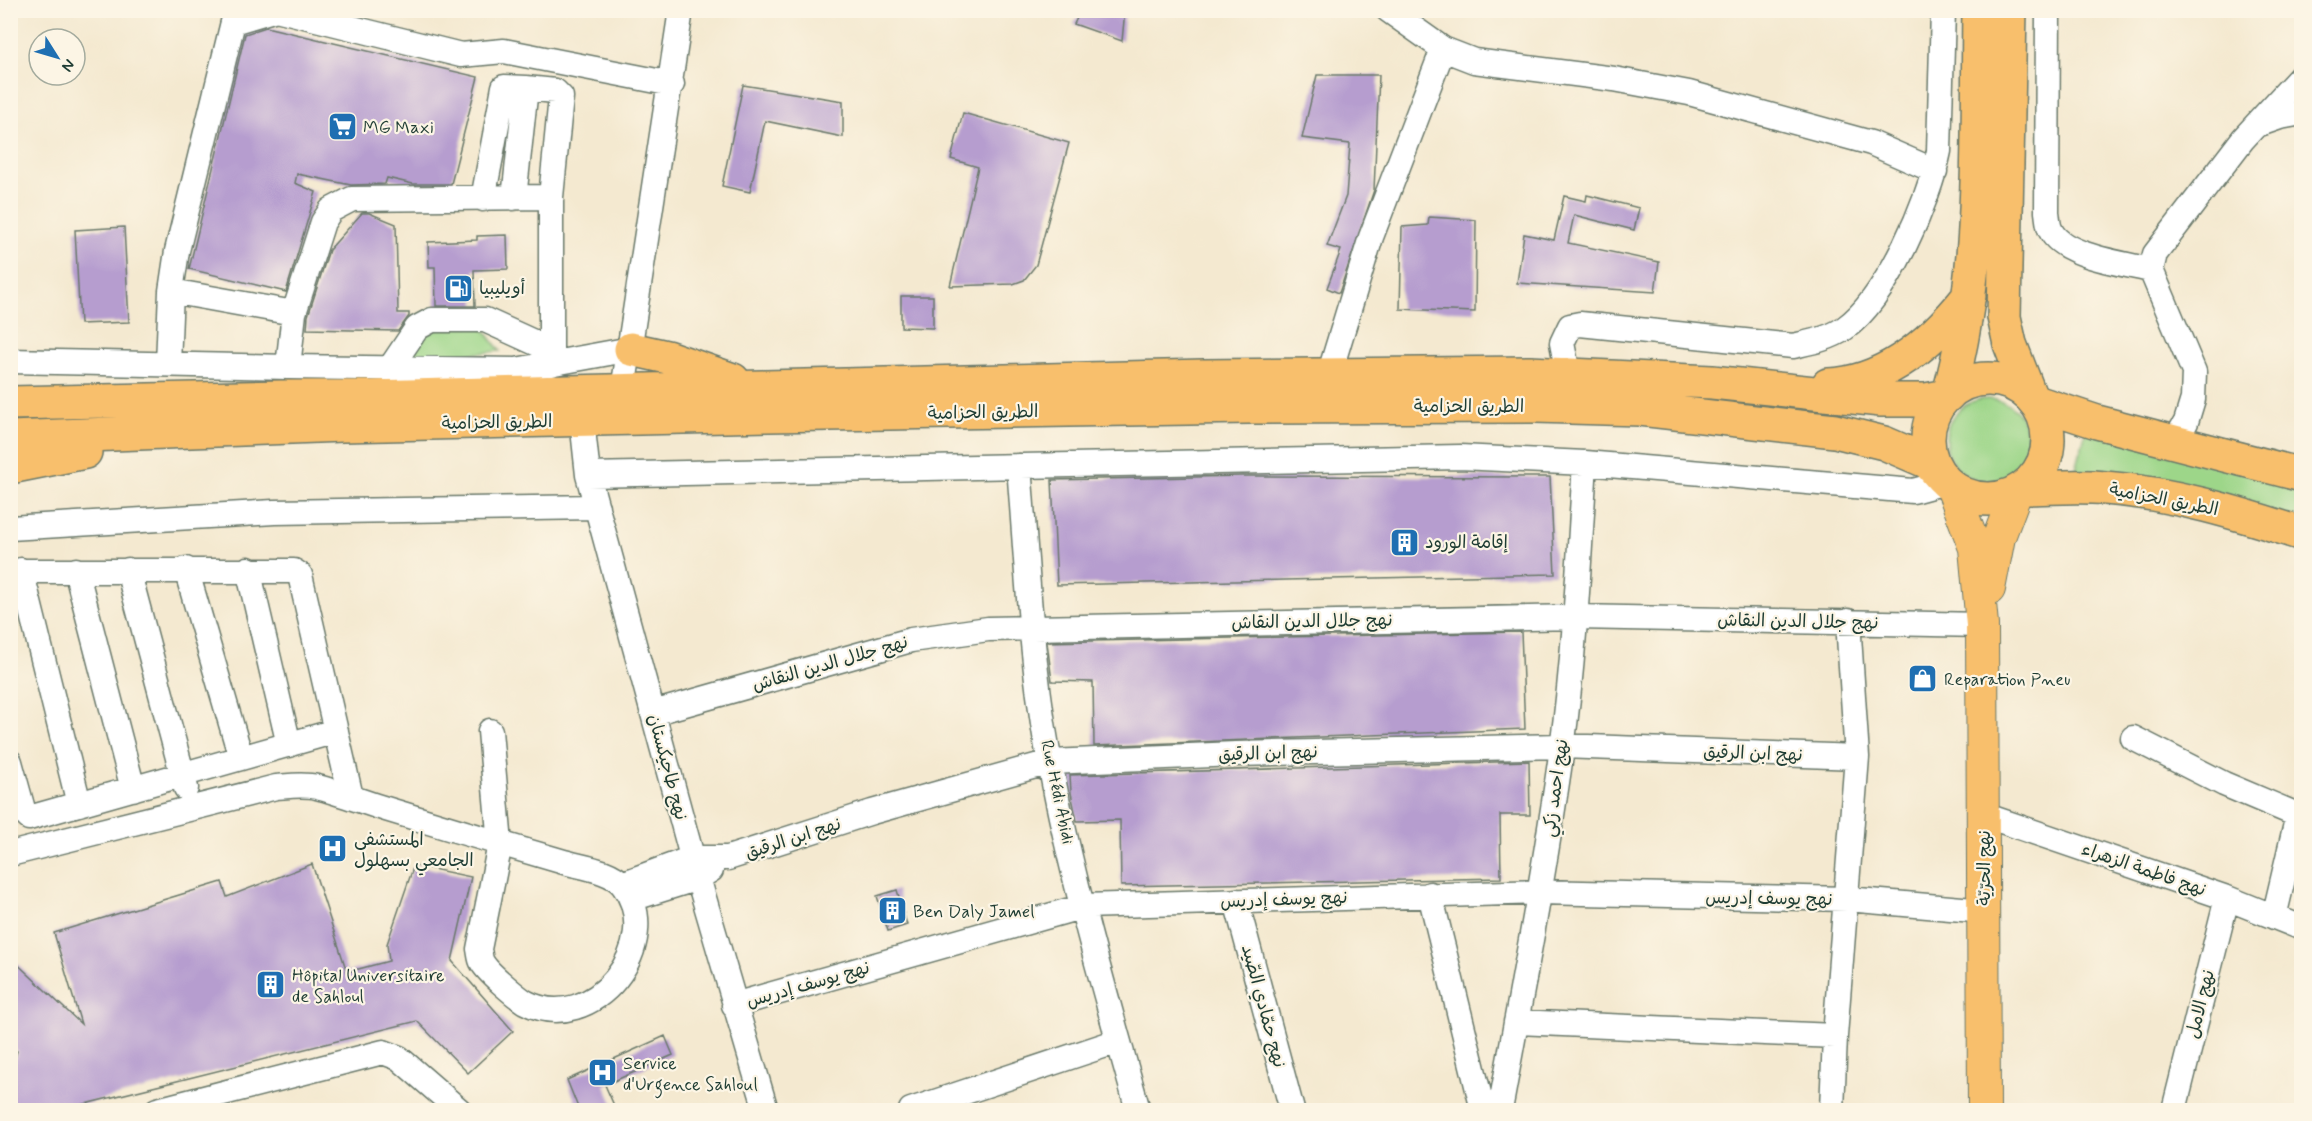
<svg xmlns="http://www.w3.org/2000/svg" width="2312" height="1121" font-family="Mynerve,'Playpen Sans Arabic',sans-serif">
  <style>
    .green { fill: #9dd689; stroke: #5e8a5e; stroke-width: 1.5 }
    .building { fill: #b69dcf }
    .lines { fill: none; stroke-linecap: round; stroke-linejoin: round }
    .minor-casing { stroke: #6a796b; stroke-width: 27 }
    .major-casing { stroke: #6a796b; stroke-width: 34 }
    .highway-casing { stroke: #6a796b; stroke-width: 36 }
    .minor { stroke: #fff; stroke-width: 24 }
    .major { stroke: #f8bf6c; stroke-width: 32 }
    .highway { stroke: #f8bf6c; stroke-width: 33 }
    .labels { text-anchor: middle; stroke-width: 4.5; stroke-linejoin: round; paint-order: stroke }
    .poi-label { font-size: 18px; fill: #1f3d34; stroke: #fcf5e5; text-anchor: start }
    .street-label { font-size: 18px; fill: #1f3d34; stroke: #fcf5e5 }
  </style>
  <rect width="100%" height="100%" fill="#fcf5e5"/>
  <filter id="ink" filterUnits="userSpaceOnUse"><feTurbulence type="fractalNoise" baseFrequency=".0167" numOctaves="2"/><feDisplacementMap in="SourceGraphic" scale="12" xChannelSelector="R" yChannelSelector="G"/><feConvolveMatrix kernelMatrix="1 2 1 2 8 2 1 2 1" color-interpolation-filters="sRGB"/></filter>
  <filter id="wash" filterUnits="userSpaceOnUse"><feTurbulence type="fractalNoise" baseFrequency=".008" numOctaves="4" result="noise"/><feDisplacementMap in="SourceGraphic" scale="24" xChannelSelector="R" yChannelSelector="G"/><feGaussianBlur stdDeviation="1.35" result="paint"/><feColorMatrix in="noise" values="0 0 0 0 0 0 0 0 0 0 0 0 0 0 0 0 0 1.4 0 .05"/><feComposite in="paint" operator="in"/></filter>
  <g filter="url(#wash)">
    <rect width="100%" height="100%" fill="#f4e9d0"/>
    <path class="green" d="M480 324 500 351 402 361 419 329Z
      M1946 440a41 41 0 1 1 82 0a41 41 0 1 1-82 0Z
      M2087 427 2301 486V519L2075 473Z"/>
    <g id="blocks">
      <path class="building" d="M1081 10H1125L1122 41 1074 24Z
        M266 27 478 77 451 184H413L387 178 385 184 351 185 297 174 295 183 316 192 286 292 189 269 245 34Z
        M1317 75H1379L1374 190 1339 293 1327 288 1341 250 1327 246 1346 196 1350 144 1302 138Z
        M743 85 843 101V137L765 121 750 192 722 186Z
        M963 113 1069 143 1036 265 1024 280 1013 284 950 286 978 167 951 159Z
        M1587 195 1639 208 1634 230 1574 215 1568 243 1659 262 1655 292 1517 283 1524 234 1554 240 1564 196 1586 201Z
        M362 213H369L396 224 398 313H409V316L398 331 307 329 308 316 329 250Z
        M1429 217 1476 220 1475 312 1400 309 1402 227 1428 225Z
        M124 227 129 322 80 324 75 230Z
        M507 235 508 269 474 270 475 306H436L435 267H429L428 242 477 240V236Z
        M901 296H933V328L901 327Z
        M1243 476 1550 477 1555 574 1057 585 1052 480Z
        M1521 632 1525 729 1094 746 1093 682 1052 681 1047 642Z
        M1529 761 1530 815H1500L1501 878 1121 886 1120 820 1077 821 1071 793 1070 775Z
        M312 864 347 972 389 961 387 944 414 865 471 877 452 961 513 1031 468 1073 417 1021 81 1105 78 1110H10V1075L17 1051 10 1046V957L81 1024 54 933 222 882 227 897Z
        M897 890 907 925 888 931 877 896Z
        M665 1036 673 1055 605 1085 616 1110H579L567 1080Z"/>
    </g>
  </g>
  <g filter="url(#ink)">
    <use href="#blocks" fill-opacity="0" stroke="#6a796b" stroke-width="1.5"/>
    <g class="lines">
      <defs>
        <path id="minor" d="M280 10 461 55 504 51 672 84
          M1388 10 1443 49 1474 61 1614 79 1689 93 1871 143 1935 171
          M2048 10 2047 212C2048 218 2048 226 2051 231 2063 256 2126 264 2151 270
          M2257 125 2280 117 2302 113
          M514 198 526 88 555 91 561 97 551 197
          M483 199 504 87 526 88
          M171 291 294 313
          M551 350V197L352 199 331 210 323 222 294 313 288 367 516 370 631 349
          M10 361 288 367
          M168 364 171 291 177 251 233 22 273 10
          M1568 374 1562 343 1570 326 1580 324 1793 346C1811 342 1829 339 1845 328 1887 298 1929 201 1939 151L1943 10
          M1329 375 1371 237 1443 49
          M382 380 417 328 432 320H485L551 350 552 364
          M623 390 681 10
          M582 420 588 475 694 864 766 1110
          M2174 443 2186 422 2193 399 2194 372 2151 270 2155 254 2243 139 2302 75
          M1019 466C1027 565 1031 666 1050 763 1072 880 1106 996 1138 1110
          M588 475 1460 457 1585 463 1913 491 1946 482
          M10 528 274 512 597 507
          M186 569 241 758
          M248 569 289 745
          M21 570 79 804
          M76 570 133 789
          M128 570 186 788
          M10 571H294L300 575 351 797
          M653 713 911 640 988 629 1576 617 1982 625
          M2133 738 2224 784 2302 817
          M10 762 24 813 29 818 336 731
          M1984 815 2227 898 2302 928
          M10 854 276 787C290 786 304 784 317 787 341 793 363 802 386 809 445 827 505 845 564 862 581 867 611 870 623 885 667 943 593 1038 525 1002 516 996 487 972 482 962 480 959 480 953 479 949L500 844 490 731
          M622 884 692 858H728L872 812 1050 762 1236 754 1562 746 1857 757
          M1430 894 1483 1110
          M631 899 698 878 711 870
          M1236 901 1292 1110
          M2274 917 2298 815
          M734 1005 1084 906 1540 892 1847 899 1985 911
          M1516 1022 1835 1036
          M157 1110 383 1052 399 1058 459 1110
          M911 1110 1118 1041
          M1500 1110C1522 990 1545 869 1562 748 1575 653 1579 558 1585 463
          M1832 1110 1835 1036 1857 757 1848 621
          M2174 1110 2227 898"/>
        <path id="major" d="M1952 487 1975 548 1982 625 1984 1110
          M1989 589 1999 537 2016 492"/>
        <path id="highway" d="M2010 10 2004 317 2010 344 2030 396
          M631 349 667 357 733 380
          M1928 439a60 60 0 1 1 120 0a60 60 0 1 1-120 0Z
          M1828 385C1887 383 1934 340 1969 296
          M1949 394C1984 268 1977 139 1979 10
          M2036 402 2097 422 2302 475
          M10 403 281 397H369L1203 376 1530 373 1712 382 1881 400H1926L1947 396
          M10 438 343 425 769 415 1249 407 1535 406 1640 409 1835 431 1884 443 1928 462 1942 478
          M10 467 85 452
          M2023 488C2050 488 2078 485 2105 488 2172 493 2238 513 2302 534"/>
      </defs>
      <use href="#minor" class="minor-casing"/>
      <use href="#major" class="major-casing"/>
      <use href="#highway" class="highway-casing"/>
      <use href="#minor" class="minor"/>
      <use href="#major" class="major"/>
      <use href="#highway" class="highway"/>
    </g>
  </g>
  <defs>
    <symbol id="supermarket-square" viewBox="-11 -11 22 22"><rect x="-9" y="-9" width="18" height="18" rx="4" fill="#1f6fb2" stroke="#fcf5e5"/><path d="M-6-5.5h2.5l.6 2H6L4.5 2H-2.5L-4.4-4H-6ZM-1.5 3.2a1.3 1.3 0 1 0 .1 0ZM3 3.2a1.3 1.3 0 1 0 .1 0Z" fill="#fff"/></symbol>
    <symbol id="fuel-square" viewBox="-11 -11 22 22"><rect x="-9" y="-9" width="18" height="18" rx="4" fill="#1f6fb2" stroke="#fcf5e5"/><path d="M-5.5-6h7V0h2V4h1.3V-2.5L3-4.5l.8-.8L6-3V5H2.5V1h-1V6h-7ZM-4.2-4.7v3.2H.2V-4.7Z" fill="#fff"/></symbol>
    <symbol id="building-square" viewBox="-11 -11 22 22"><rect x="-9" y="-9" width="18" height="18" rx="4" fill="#1f6fb2" stroke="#fcf5e5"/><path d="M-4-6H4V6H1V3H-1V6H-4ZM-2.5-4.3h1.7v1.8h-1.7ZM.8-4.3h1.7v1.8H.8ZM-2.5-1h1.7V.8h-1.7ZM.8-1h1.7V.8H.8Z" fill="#fff"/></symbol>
    <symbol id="shop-square" viewBox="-11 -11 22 22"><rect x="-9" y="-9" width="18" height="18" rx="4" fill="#1f6fb2" stroke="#fcf5e5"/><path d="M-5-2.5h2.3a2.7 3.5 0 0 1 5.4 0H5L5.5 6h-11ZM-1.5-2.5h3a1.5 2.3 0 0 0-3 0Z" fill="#fff"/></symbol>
    <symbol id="hospital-square" viewBox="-11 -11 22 22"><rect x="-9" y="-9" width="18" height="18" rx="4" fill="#1f6fb2" stroke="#fcf5e5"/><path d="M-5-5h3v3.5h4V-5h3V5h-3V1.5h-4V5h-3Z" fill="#fff"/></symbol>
  </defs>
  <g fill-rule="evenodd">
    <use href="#supermarket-square" x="326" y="110" width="33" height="33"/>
    <use href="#fuel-square" x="442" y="272" width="33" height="33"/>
    <use href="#building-square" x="1388" y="526" width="33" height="33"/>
    <use href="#shop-square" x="1906" y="662" width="33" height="33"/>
    <use href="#hospital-square" x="316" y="832" width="33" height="33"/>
    <use href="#building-square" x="876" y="894" width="33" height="33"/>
    <use href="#building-square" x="254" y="968" width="33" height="33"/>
    <use href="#hospital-square" x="586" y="1056" width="33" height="33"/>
  </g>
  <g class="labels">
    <g class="poi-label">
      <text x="363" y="133">MG Maxi</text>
      <text x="479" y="294">أويليبيا</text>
      <text x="1425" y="548">إقامة الورود</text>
      <text x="1944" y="685">Reparation Pneu</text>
      <text x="354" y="845">المستشفى<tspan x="354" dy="21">الجامعي بسهلول</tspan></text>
      <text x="913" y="917">Ben Daly Jamel</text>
      <text x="292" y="981">Hôpital Universitaire<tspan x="292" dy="21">de Sahloul</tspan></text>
      <text x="623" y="1069">Service<tspan x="623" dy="21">d'Urgence Sahloul</tspan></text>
    </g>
    <g class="street-label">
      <text x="1469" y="412">الطريق الحزامية</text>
      <text transform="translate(983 412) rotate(-1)" y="6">الطريق الحزامية</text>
      <text transform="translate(497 422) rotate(-1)" y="6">الطريق الحزامية</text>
      <text transform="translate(2164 499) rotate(11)" y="6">الطريق الحزامية</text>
      <text transform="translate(1312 621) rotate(-1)" y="6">نهج جلال الدين النقاش</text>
      <text transform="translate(1798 621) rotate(1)" y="6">نهج جلال الدين النقاش</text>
      <text transform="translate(830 663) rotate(-16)" y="6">نهج جلال الدين النقاش</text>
      <text transform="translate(1268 753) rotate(-2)" y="6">نهج ابن الرقيق</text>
      <text transform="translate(1753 753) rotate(2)" y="6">نهج ابن الرقيق</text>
      <text transform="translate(668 767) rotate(75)" y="6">نهج طاجيكستان</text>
      <text transform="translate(1555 788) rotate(-82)" y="6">نهج احمد زكي</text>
      <text transform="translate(1058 792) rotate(78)" y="6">Rue Hédi Abidi</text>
      <text transform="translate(793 838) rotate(-18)" y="6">نهج ابن الرقيق</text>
      <text transform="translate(1984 868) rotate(-90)" y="6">نهج الحرّيّة</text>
      <text transform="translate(2144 869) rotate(19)" y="6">نهج فاطمة الزهراء</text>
      <text transform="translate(1769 898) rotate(1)" y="6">نهج يوسف إدريس</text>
      <text transform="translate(1284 899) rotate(-2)" y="6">نهج يوسف إدريس</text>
      <text transform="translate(808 984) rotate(-16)" y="6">نهج يوسف إدريس</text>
      <text transform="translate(2200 1004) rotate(-76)" y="6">نهج الامل</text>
      <text transform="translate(1264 1006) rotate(75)" y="6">نهج حمّادي الصّيد</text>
    </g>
  </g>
  <rect width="2312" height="1121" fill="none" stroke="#fcf5e5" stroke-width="36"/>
  <g transform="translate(57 57) rotate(127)"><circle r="28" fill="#fcf5e5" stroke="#a4ab9e" stroke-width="1.5"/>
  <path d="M0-4.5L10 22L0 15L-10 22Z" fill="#1f6fb2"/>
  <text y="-9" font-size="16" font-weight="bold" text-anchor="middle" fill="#1f3d34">N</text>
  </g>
</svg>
